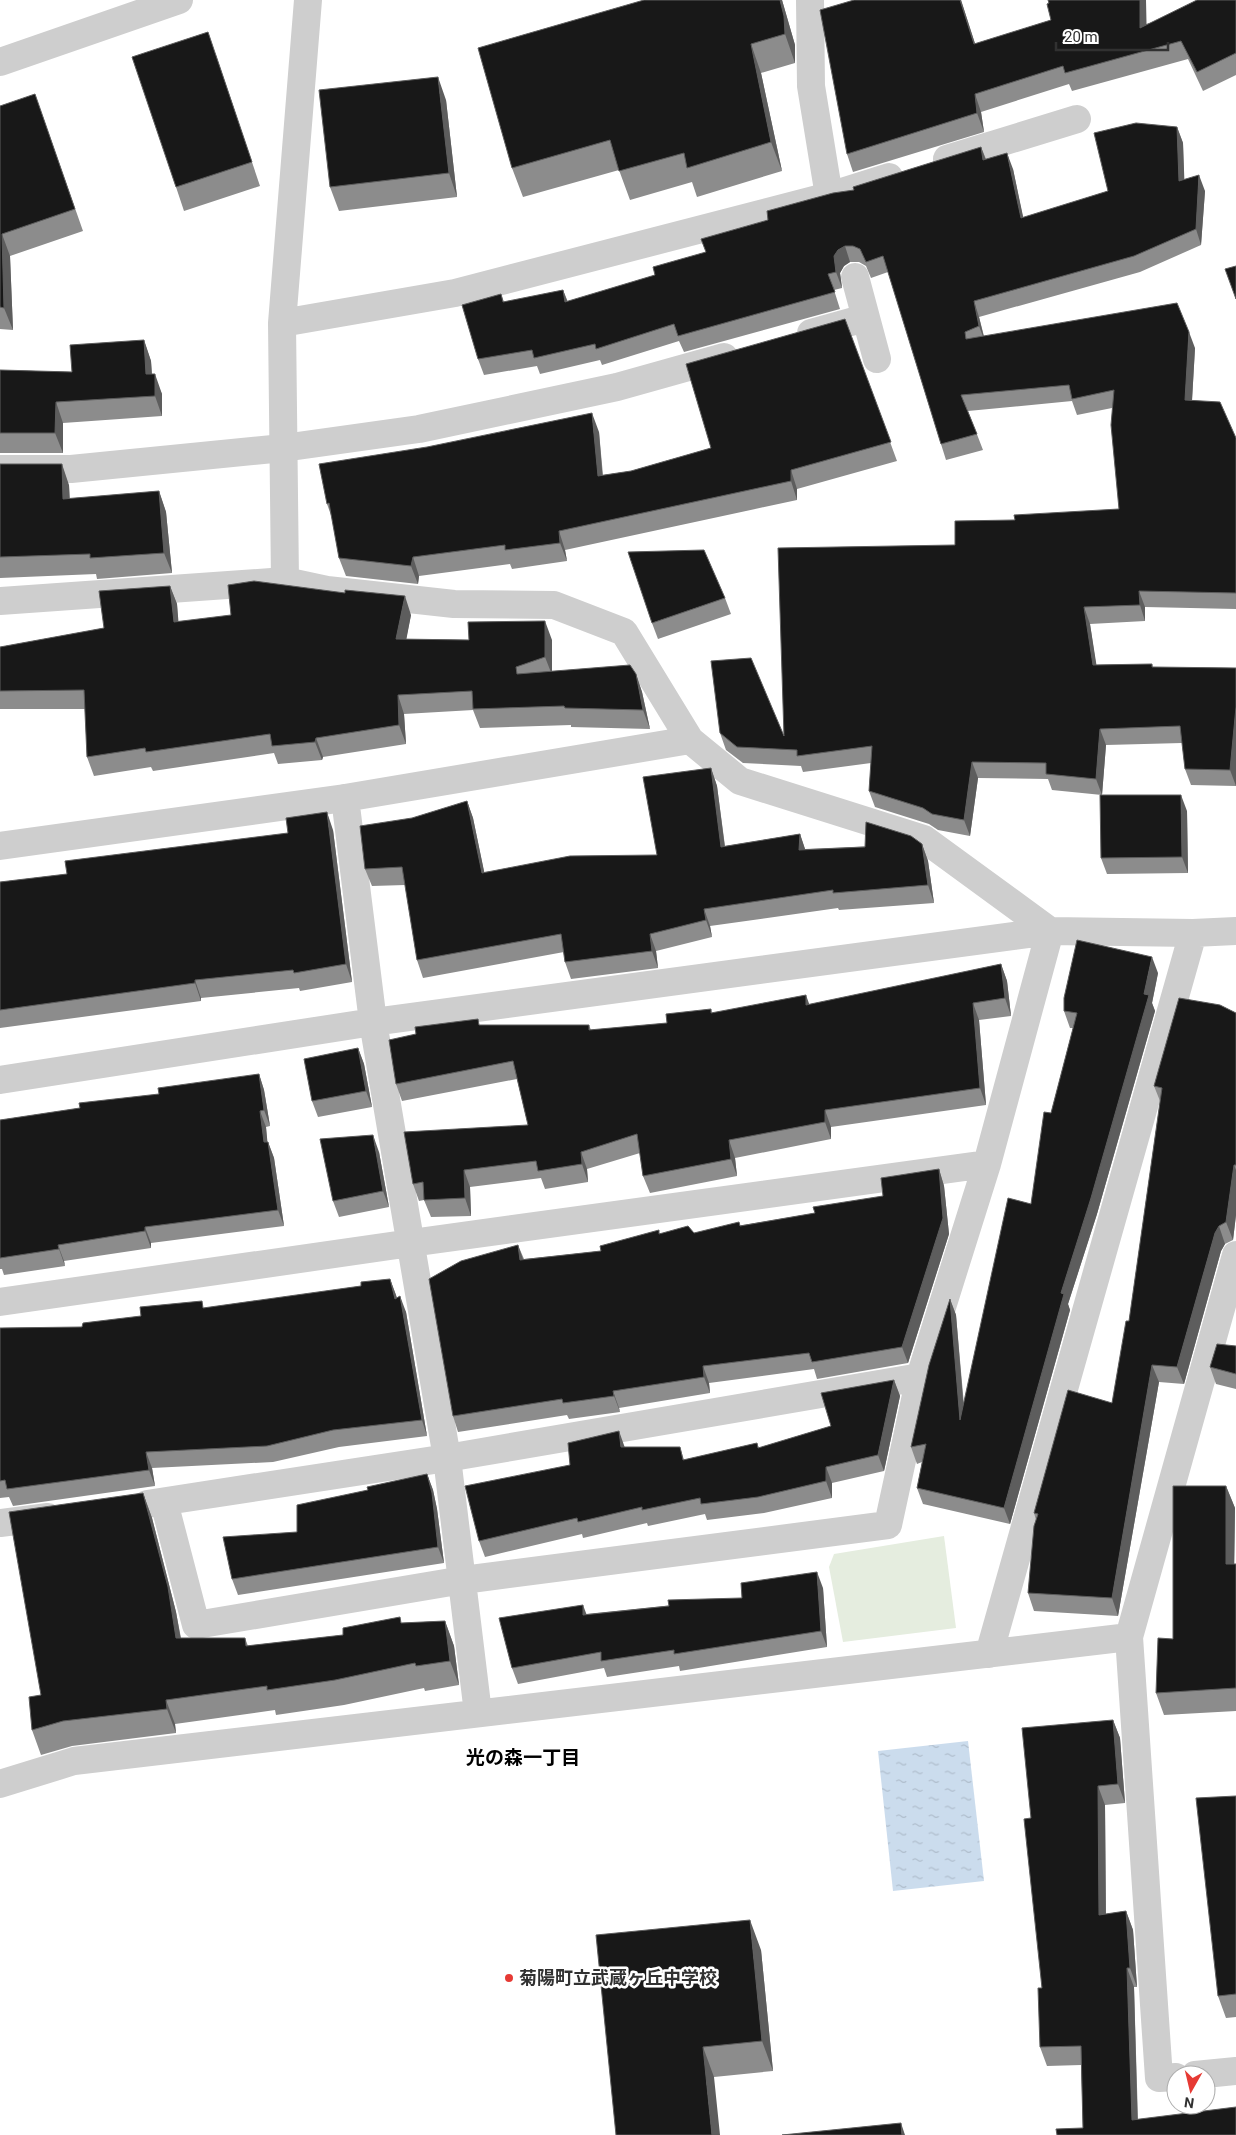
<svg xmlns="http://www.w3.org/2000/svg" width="1236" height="2135" font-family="Roboto,'Noto Sans JP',sans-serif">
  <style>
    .park { fill: #e5eddf }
    .water { fill: url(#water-ripples) }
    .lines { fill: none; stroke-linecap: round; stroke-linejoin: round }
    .minor { stroke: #cecece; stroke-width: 28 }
    .tertiary { stroke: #cecece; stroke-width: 28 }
    .wall { fill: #8c8c8c }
    .shaded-wall { fill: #5d5d5d }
    .building { fill: #181818; stroke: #5d5d5d }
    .poi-dot { fill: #e63a34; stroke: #fff; stroke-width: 2 }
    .labels { text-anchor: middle; stroke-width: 5; stroke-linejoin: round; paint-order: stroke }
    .poi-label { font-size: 18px; font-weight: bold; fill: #313131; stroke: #fff; text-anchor: start }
    .neighbourhood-label { font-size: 19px; font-weight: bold; fill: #000; stroke: #fff }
  </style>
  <defs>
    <pattern id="water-ripples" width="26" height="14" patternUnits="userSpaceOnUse" patternTransform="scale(1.25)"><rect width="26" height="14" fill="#cbdced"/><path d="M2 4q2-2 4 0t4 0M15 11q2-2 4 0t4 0" fill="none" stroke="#afbdcc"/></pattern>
  </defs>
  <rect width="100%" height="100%" fill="#fff"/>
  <path class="park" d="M944 1536 956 1628 843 1642 829 1567 834 1554Z"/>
  <path class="water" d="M968 1741 984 1881 893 1891 878 1751Z"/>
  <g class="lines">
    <path class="minor" d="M810 0 811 86 829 196
      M947 159 1077 119
      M855 277 877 359
      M282 323 455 293 829 196 889 177
      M811 333 865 318
      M0 469H71L283 448 419 429 617 387 724 357
      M285 581 282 323 308 0
      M0 601 285 581 327 590 454 604 554 605 624 632 690 740 740 781 924 839 1050 931 1193 933 1236 931
      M345 798 373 1022 447 1458 478 1713
      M0 846 345 798 690 740
      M0 1080 373 1022 1050 931 987 1164 920 1377 888 1525 463 1580 196 1625 164 1502
      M0 1302 411 1243 987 1164
      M147 1504 447 1458 920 1377
      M0 1523 48 1517
      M989 1654 1193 933
      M0 1784 74 1761 1129 1637
      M1195 2075 1236 2071
      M1176 2077 1159 2078 1129 1637 1236 1255"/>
    <path class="tertiary" d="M0 62 179 0"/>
  </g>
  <path class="wall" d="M644 0H782L795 45V63L761 73 782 171 697 197 692 182 630 200 619 170 523 197 512 168Z
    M854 0H961L975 44 1051 20 1048 0H1146V24L1236 0V75L1203 91 1188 59 1072 91 1069 84 981 112 984 132 853 172 847 154Z
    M216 55 260 186 184 211 176 187Z
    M446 100 457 197 339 211 330 187Z
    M0 106 43 117 83 231 10 256 13 330 0 329Z
    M1177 127 1183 143 1184 179 1205 191 1201 245 1140 272 979 317 984 336 1195 348 1192 401 1236 438V609L1145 607V621L1090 624 1096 665 1152 664 1153 667 1236 668V786L1191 785 1185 769 1182 743 1106 745 1102 795 1052 790 1048 779 978 778 970 836 938 830 929 824 875 807 869 791 871 763 803 772 801 766 743 763 726 750 720 733 784 736 955 545 1015 520 1119 509 1112 408 1077 415 1072 401 968 411 983 450 946 460 941 444 888 272 871 278 866 266 859 262H850L844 266 840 273 842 288 834 290 840 309 684 352 679 341 602 365 600 360 540 374 537 366 484 375 478 359 501 294 504 302 563 290 568 302 655 275 706 252 768 220 981 147 986 159 1013 169 1023 218 1108 191Z
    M845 319 897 461 797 489V500L565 550 567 561 512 569 510 564 419 576 418 584 346 576 339 558 332 518 327 504 599 432 603 475 631 471 711 448Z
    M144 340 151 361 152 374 162 394V416L63 423V453H0V370L72 372Z
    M0 464 69 485 70 499 159 491 166 512 172 573 97 579 96 574 0 578Z
    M170 586 177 604 178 621 411 615 406 639 469 640H552V671L636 674 642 692 650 729 571 727V725L480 728 473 710 404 714 406 744 323 757 322 760 278 764 274 753 153 771 151 767 94 776 87 757 85 709H0V647L104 628Z
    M725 598 731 614 658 639 652 623Z
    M711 768 717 786 725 846 800 834 805 849 922 844 928 861 934 903 839 910 838 908 710 926 712 937 656 951 658 968 571 979 565 962 564 952 423 978 417 960 405 885 372 886 365 869 467 801 473 818 484 872 657 855Z
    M1187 811 1188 873 1107 874 1101 858Z
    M333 830 352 982 300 991 299 988 201 998V1001L0 1028V882L67 874Z
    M1001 964 1007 981 1011 1016 979 1020 986 1105 831 1127V1139L735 1158 737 1176 650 1193 643 1176 640 1153 587 1169 588 1182 545 1189 541 1178 470 1187 471 1216 431 1217 424 1200 419 1201 413 1184 528 1125 517 1079 402 1101 396 1084 480 1025H589L591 1030 667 1023 711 1009 712 1013 809 1005Z
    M1158 973 1152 1003 1155 1011 1097 1214 1068 1304 1070 1310 1010 1524 923 1504 917 1488 922 1462 917 1464 911 1447 950 1299 956 1315 964 1405 1031 1204 1051 1113 1073 1028H1070L1064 1011Z
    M1236 1013V1215L1233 1240 1225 1244 1221 1251 1184 1384 1159 1382 1118 1616 1034 1611 1028 1593 1036 1520 1034 1513 1112 1403 1129 1321 1160 1101 1154 1086Z
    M358 1048 364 1064 372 1107 318 1117 312 1101Z
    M259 1074 264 1090 270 1126 266 1127 267 1142H268L274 1158 284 1226 151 1243V1248L64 1261 65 1266 4 1275 2 1269H0V1120L80 1108 159 1094Z
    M379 1152 389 1207 339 1217 333 1201Z
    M939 1169 944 1186 949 1234 908 1363 817 1379 814 1369 709 1383 710 1393 619 1408 620 1412 569 1419 567 1415 458 1432 453 1416 518 1245 524 1259 601 1251 660 1233H694L815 1213 883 1196Z
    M390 1279 397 1298 406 1312 427 1436 339 1447 273 1462 152 1468 155 1486 13 1506 9 1497 0 1498V1328L82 1327 205 1308 361 1286Z
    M1236 1346V1389L1216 1384 1210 1367Z
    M894 1380 900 1396 884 1471 832 1483V1498L764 1513 707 1520 705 1514 648 1526 647 1523 583 1538 582 1534 485 1557 479 1541 570 1465 625 1447H680L684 1460 757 1443 759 1448 831 1426Z
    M427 1474 433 1490 437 1509 444 1563 238 1595 232 1579 297 1532 368 1490Z
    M1226 1486 1235 1508 1234 1564H1236V1711L1164 1715 1156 1693 1173 1639Z
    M143 1493 152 1518 176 1612 181 1638H245L248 1646 343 1635 402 1623 445 1621 454 1646 459 1685 425 1691 424 1688 344 1705 276 1715 275 1710 175 1724 176 1733 72 1746 41 1755 32 1730 41 1695Z
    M823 1588 827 1647 680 1671 679 1666 607 1677 604 1668 518 1684 512 1668 586 1614 742 1598Z
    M1113 1720 1120 1738 1125 1803 1105 1805 1106 1914 1126 1911 1133 1930 1137 1987H1134L1138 2119 1083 2128 1081 2065 1047 2066 1040 2047 1042 1988 1031 1818Z
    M1236 1796V2017L1226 2018 1218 1996Z
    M761 1950 773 2071 714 2077 616 2135Z"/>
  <path class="shaded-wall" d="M780 0H782L795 45V63L785 34Z
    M960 0H961L981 62 974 44Z
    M1140 0H1146L1147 46 1140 28Z
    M751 44 761 73 782 171 771 142Z
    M438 77 446 100 457 197 449 173Z
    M975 94 981 112 984 132 977 113Z
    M1177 127 1183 143 1185 197 1179 181Z
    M981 147 987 163 983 160Z
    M1007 153 1013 169 1027 235 1021 218Z
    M1199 175 1205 191 1201 245 1196 229Z
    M2 234 10 256 13 330 4 308Z
    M845 246 850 262 844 266 840 273 842 288 836 272 834 256 838 250Z
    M563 290 569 306 565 302Z
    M974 301 979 317 985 342 979 326Z
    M1189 332 1195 348 1191 417 1185 400Z
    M144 340 151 361 153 394 146 374Z
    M155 374 162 394V416L155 396Z
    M56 402 63 423V453L55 433Z
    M592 413 599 432 604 495 598 476Z
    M62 464 69 485 70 519 63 499Z
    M791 470 797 489V500L791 481Z
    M159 491 166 512 172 573 164 553Z
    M559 531 565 550 567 561 560 543Z
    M413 557 419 576 418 584 411 566Z
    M170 586 177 604 180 640 174 622Z
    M1139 591 1145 607V621L1140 605Z
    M405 596 411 615 403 657 396 639Z
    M1084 607 1090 624 1099 681 1093 665Z
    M545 621 552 640V675L545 657Z
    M636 674 642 692 650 729 643 710Z
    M398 695 404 714 406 744 399 725Z
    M1236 707V786L1230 770Z
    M1100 729 1106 745 1102 795 1096 779Z
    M316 738 323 757 322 760 315 742Z
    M972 762 978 778 970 836 964 820Z
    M711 768 717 786 727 864 721 847Z
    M1181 795 1187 811 1188 873 1182 857Z
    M467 801 473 818 488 890 482 873Z
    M327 812 333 830 352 982 346 964Z
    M800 834 806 852 799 850Z
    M922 844 928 861 934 903 928 885Z
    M704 909 710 926 712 937 706 920Z
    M650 934 656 951 658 968 652 951Z
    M1152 957 1158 973 1152 1003 1155 1011 1097 1214 1068 1304 1070 1310 1010 1524 1004 1508 1061 1293 1144 994Z
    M1001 964 1007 981 1011 1016 1005 998Z
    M195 980 201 998V1001L195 983Z
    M806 995 812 1012 806 1005Z
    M973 1003 979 1020 986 1105 980 1088Z
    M358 1048 364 1064 372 1107 366 1091Z
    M259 1074 264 1090 270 1126 264 1110Z
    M825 1110 831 1127V1139L825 1122Z
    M260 1111 266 1127 269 1158 264 1142Z
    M373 1135 379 1152 389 1207 383 1191Z
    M729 1140 735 1158 737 1176 731 1159Z
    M268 1142 274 1158 284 1226 278 1210Z
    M581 1152 587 1169 588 1182 582 1164Z
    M1234 1165 1236 1170V1215L1233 1240 1226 1222Z
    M939 1169 944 1186 949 1234 908 1363 902 1347Z
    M464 1170 470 1187 471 1216 465 1198Z
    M1219 1226 1225 1244 1221 1251 1184 1384 1177 1367 1215 1233Z
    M145 1227 151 1243V1248L145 1231Z
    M58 1245 64 1261 65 1266 59 1249Z
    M518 1245 524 1262 520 1260Z
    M390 1279 396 1295 401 1315 395 1299Z
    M400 1296 406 1312 427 1436 422 1420Z
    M950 1299 956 1315 966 1436 960 1420Z
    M1152 1365 1159 1382 1118 1616 1112 1598Z
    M703 1366 709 1383 710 1393 704 1377Z
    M894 1380 900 1396 884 1471 878 1455Z
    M613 1391 619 1408 620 1412 614 1396Z
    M619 1431 625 1448 621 1447Z
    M146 1452 152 1468 155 1486 149 1470Z
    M826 1467 832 1483V1498L826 1481Z
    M427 1474 433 1490 437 1509 444 1563 438 1547Z
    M1226 1486 1235 1508 1234 1586 1226 1564Z
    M143 1493 152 1518 176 1612 185 1663 176 1638Z
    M817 1572 823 1588 827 1647 821 1631Z
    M583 1605 589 1621 583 1615Z
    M445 1621 454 1646 459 1685 450 1661Z
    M166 1700 175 1724 176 1733 167 1709Z
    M1113 1720 1120 1738 1125 1803 1118 1784Z
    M1098 1786 1105 1805 1106 1934 1099 1915Z
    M1126 1911 1133 1930 1137 1987 1130 1968Z
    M750 1920 761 1950 773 2071 762 2041Z
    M1127 1968 1134 1987 1138 2135 1132 2120Z
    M703 2047 714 2077 720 2135H712Z
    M901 2123 905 2135H902Z"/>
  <path class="building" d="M644 0H780L784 16 785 34 751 44 771 142 687 168 684 153 619 171 610 140 512 168 478 48Z
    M854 0H960L974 44 1051 20 1047 4 1049 3 1048 0H1140V28L1197 0H1236V53L1197 72 1181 41 1065 73 1063 66 975 94 977 113 847 154 820 10Z
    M208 32 252 162 176 187 132 57Z
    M438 77 449 173 330 187 319 90Z
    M35 94 75 209 2 234 4 308 0 307V106Z
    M1136 123 1177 127 1179 181 1199 175 1196 229 1134 256 974 301 979 326 965 332 966 339 1177 303 1189 332 1185 400 1220 402 1236 438V593L1139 591 1140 605 1084 607 1093 665 1152 664V667L1236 668V707L1230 770 1185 769 1180 726 1100 729 1096 779 1046 774V763L972 762 964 820 932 814 923 808 869 791 872 746 797 756V750L737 747 720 733 711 661 751 658 784 736 778 548 955 545V521L1015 520 1014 515 1119 509 1111 425 1114 390 1072 399 1069 385 961 395 977 434 941 444 883 256 866 262 860 249 853 246H845L838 250 834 256 836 272 828 274 835 292 678 336 674 324 596 349 595 344 534 358 532 350 478 359 462 305 501 294 503 302 563 290 565 302 655 275 653 267 706 252 701 239 768 220 767 211 833 193 854 190 853 187 981 147 983 160 1007 153 1021 218 1108 191 1094 133Z
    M1236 266V299L1225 269Z
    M845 319 891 442 791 470V481L559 531 560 543 505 550V545L413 557 411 566 339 558 329 503 327 504 319 464 427 447 592 413 598 476 631 471 711 448 686 364Z
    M144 340 146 374H155V396L56 402 55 433H0V370L72 372 70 345Z
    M0 464H62L63 499 159 491 164 553 90 558V554L0 557Z
    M704 550 725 598 652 623 628 552Z
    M254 581 345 593V590L405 596 396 639 469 640 468 622 545 621V657L516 667 517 674 630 665 636 674 643 710 565 708 564 706 473 709 472 691 398 695 399 725 316 738 315 742 272 746 270 734 146 752 145 748 87 757 84 690 0 691V647L104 628 99 591 170 586 174 622 231 615 228 585Z
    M711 768 721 847 800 834 799 850 865 847 866 822 911 836 922 844 928 885 833 893V890L704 909 706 920 650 934 652 951 565 962 561 934 417 960 402 867 365 869 360 826 412 818 467 801 482 873 570 856 657 855 643 777Z
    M1100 795H1181L1182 857 1101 858Z
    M327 812 346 964 294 973 293 970 195 980V983L0 1010V882L67 874 65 861 288 833 286 818Z
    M1077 940 1152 957 1144 994 1149 995 1091 1198 1061 1293 1064 1294 1004 1508 917 1488 926 1444 911 1447 929 1365 950 1299 960 1420 1008 1198 1031 1204 1044 1112 1051 1113 1077 1013 1064 1011V998Z
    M1001 964 1005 998 973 1003 980 1088 825 1110V1122L729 1140 731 1159 643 1176 637 1134 581 1152 582 1164 538 1171 536 1161 464 1170 465 1198 424 1200 423 1182 413 1184 404 1132 528 1125 513 1061 396 1084 389 1040 416 1034 415 1027 478 1019 479 1025H589V1030L667 1023 666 1014 711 1009V1013L806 995V1005Z
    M1179 998 1220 1005 1236 1013V1165H1234L1226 1222 1219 1226 1215 1233 1177 1367 1152 1365 1112 1598 1028 1593 1034 1526 1038 1514 1034 1513 1068 1390 1112 1403 1126 1321H1129L1162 1088 1154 1086Z
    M358 1048 366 1091 312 1101 304 1059Z
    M259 1074 264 1110 260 1111 264 1142H268L278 1210 145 1227V1231L58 1245 59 1249 0 1258V1120L80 1108 79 1103 159 1094 158 1088Z
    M373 1135 383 1191 333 1201 320 1139Z
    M939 1169 943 1218 902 1347 812 1362 809 1353 703 1366 704 1377 613 1391 614 1396 563 1403 562 1399 453 1416 429 1279 461 1261 518 1245 520 1260 601 1251 600 1246 659 1230V1234L688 1226 694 1233 739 1222 740 1226 815 1213 813 1207 883 1196 881 1178Z
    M390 1279 395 1299 400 1296 422 1420 333 1430 267 1446 146 1452 149 1470 7 1489 5 1480 0 1481V1328L82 1327 83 1323 141 1316 140 1307 202 1301 203 1308 361 1286V1282Z
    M1217 1344 1236 1346V1374L1210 1367Z
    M894 1380 878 1455 826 1467V1481L758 1497 701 1504 700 1498 642 1510V1507L578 1522 577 1518 479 1541 465 1486 570 1465 568 1443 619 1431 621 1447H680L683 1460 757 1443 758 1448 831 1426 821 1393Z
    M427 1474 432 1493 438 1547 232 1579 223 1537 297 1532V1505L368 1490 367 1487Z
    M1173 1486H1226V1564H1236V1688L1156 1693 1158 1638 1173 1639Z
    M143 1493 168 1587 176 1638H245L246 1646 343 1635V1628L400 1617 401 1623 445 1621 450 1661 416 1666 415 1663 335 1680 267 1690V1686L166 1700 167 1709 63 1721 32 1730 29 1697 41 1695 9 1512Z
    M817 1572 821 1631 674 1654V1650L601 1661V1652L512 1668 499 1618 583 1605V1615L669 1606 668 1600 742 1598 741 1583Z
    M1113 1720 1118 1784 1098 1786 1099 1915 1126 1911 1130 1968H1127L1132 2120 1236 2107V2135H1057L1056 2129 1083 2128 1081 2046 1040 2047 1038 1988H1042L1024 1819 1031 1818 1022 1728Z
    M1236 1796V1994L1218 1996 1196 1798Z
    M750 1920 762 2041 703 2047 712 2135H616L596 1935Z
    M901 2123 902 2135H782Z"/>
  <circle class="poi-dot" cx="509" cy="1978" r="5"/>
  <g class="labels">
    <g class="poi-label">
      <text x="519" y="1984">菊陽町立武蔵ヶ丘中学校</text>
    </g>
    <g class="neighbourhood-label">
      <text x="523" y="1764">光の森一丁目</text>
    </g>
  </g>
  <g transform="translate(1191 2090) rotate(188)"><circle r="24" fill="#ffffff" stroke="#adadad"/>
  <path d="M0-4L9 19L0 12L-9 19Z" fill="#e63a34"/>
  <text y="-8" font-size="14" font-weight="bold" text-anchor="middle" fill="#313131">N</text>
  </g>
  <path d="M1056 42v8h112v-8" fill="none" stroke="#313131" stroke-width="2.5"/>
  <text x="1064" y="42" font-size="15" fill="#313131" stroke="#ffffff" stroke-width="4" paint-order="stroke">20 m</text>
</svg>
